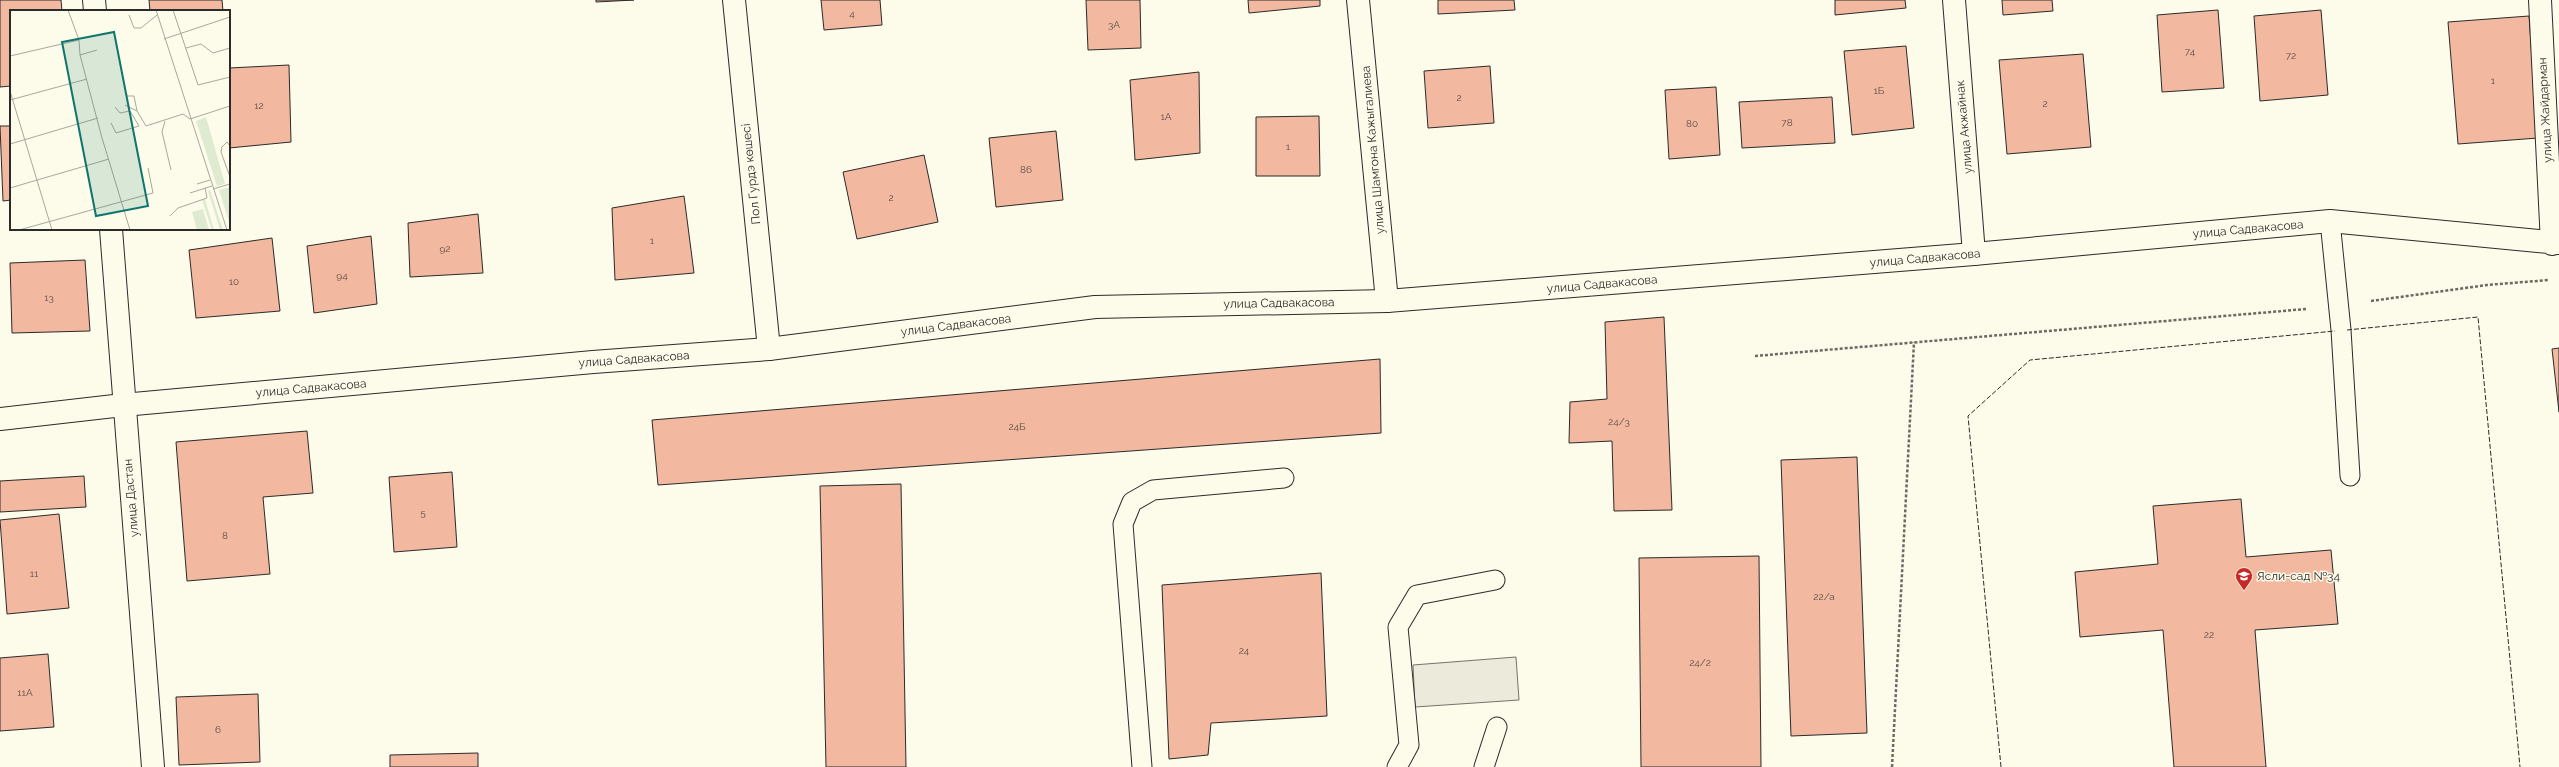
<svg xmlns="http://www.w3.org/2000/svg" width="2559" height="767" font-family="Raleway,sans-serif">
  <style>
    .parking { fill: #eceadb; stroke: #74746e }
    .building { fill: #f2b8a0; stroke: #2b2b2b }
    .lines { fill: none; stroke-linecap: round; stroke-linejoin: round }
    .service-casing { stroke: #2b2b2b; stroke-width: 21 }
    .minor-casing { stroke: #2b2b2b; stroke-width: 24 }
    .tertiary-casing { stroke: #2b2b2b; stroke-width: 24 }
    .path { stroke: #6a6964; stroke-width: 2.5; stroke-dasharray: 3 2; stroke-linecap: butt }
    .service { stroke: #fdfbea; stroke-width: 19 }
    .minor { stroke: #fdfbea; stroke-width: 22 }
    .tertiary { stroke: #fdfbea; stroke-width: 22 }
    .fence { stroke: #2b2b2b; stroke-width: 1; stroke-dasharray: 5 2; stroke-linecap: butt }
    .labels { text-anchor: middle; stroke-width: 3; stroke-linejoin: round; paint-order: stroke }
    .number-label { font-size: 10px; fill: #5d4e48 }
    .street-label { font-size: 12px; fill: #2b2b2b; stroke: #fdfbea }
    .poi-label { font-size: 12px; fill: #2b2b2b; stroke: #fdfbea; text-anchor: start }
    .inset-road { fill: none; stroke: #a9a89e; stroke-width: 1 }
    .view { fill: #0f766e; fill-opacity: 0.15; stroke: #0f766e; stroke-width: 2 }
    .inset-edge { fill: none; stroke: #2b2b2b; stroke-width: 2 }
  </style>
  <rect width="100%" height="100%" fill="#fdfbea"/>
  <path class="parking" d="M1516 657 1519 700 1415 707 1413 665Z"/>
  <path class="building" d="M0 0H61L62 11H11V86L0 87Z
    M149 0H222L223 11H150Z
    M596 0H634L596 2Z
    M821 0H880L882 25 824 30Z
    M1086 0H1140L1141 48 1088 50Z
    M1248 0H1320V6L1249 13Z
    M1438 0H1514L1515 10 1438 14Z
    M1835 0H1905L1906 8 1835 15Z
    M2002 0H2052L2053 11 2003 15Z
    M2218 10 2224 88 2162 92 2157 15Z
    M2321 10 2328 95 2260 101 2254 16Z
    M2529 16 2538 138 2458 144 2448 22Z
    M1906 46 1914 128 1852 135 1844 51Z
    M2083 54 2091 147 2007 154 1999 60Z
    M289 65 291 142 229 148V68Z
    M1490 66 1494 123 1428 128 1424 71Z
    M1199 72 1200 153 1135 160 1130 80Z
    M1716 87 1720 155 1669 159 1665 90Z
    M1832 97 1835 143 1742 148 1739 102Z
    M1319 116 1320 176H1256V117Z
    M0 126H11V200L3 201Z
    M1056 131 1063 200 996 207 989 138Z
    M924 155 938 222 857 239 843 172Z
    M684 196 694 273 615 280 612 208Z
    M478 214 483 273 410 277 408 223Z
    M371 236 377 304 314 313 307 246Z
    M272 238 280 311 196 318 189 250Z
    M85 260 90 331 12 333 10 263Z
    M1664 317 1672 510 1614 511 1612 441 1569 443 1570 402 1607 399 1605 322Z
    M2559 348V412L2552 349Z
    M1380 359 1381 433 658 485 652 420Z
    M307 431 313 493 263 497 270 574 187 581 176 442Z
    M1857 457 1867 733 1791 736 1781 460Z
    M452 472 457 547 394 552 389 477Z
    M84 476 86 507 0 512V481Z
    M901 484 906 767H826L820 486Z
    M2241 499 2246 557 2331 550 2338 624 2255 630 2266 767H2174L2163 630 2080 637 2075 572 2158 564 2153 506Z
    M59 514 69 608 7 614 0 520Z
    M1759 556 1761 767H1641L1639 558Z
    M1321 573 1327 716 1211 723 1208 755 1169 759 1162 585Z
    M48 654 54 727 0 731V658Z
    M258 694 260 762 179 765 176 697Z
    M478 753V767H390V755Z"/>
  <g class="lines">
    <defs>
      <path id="service" d="M2330 221 2341 330 2350 476
        M1142 767 1123 524 1132 502 1153 490 1284 478
        M1397 767 1409 745 1398 627 1417 595 1495 580
        M1484 767 1497 727"/>
      <path id="minor" d="M94 0 95 11
        M734 0 769 349
        M1358 0 1387 301
        M1954 0 1974 254
        M111 229 153 767"/>
      <path id="tertiary" d="M2540 0 2552 244
        M0 419 123 405 593 362 769 349 1095 307 1387 301 1974 254 2330 221 2559 243"/>
    </defs>
    <use href="#service" class="service-casing"/>
    <use href="#minor" class="minor-casing"/>
    <use href="#tertiary" class="tertiary-casing"/>
    <path class="path" d="M2371 301 2487 285 2549 280
      M1755 356 2306 309
      M1892 767 1914 342"/>
    <use href="#service" class="service"/>
    <use href="#minor" class="minor"/>
    <use href="#tertiary" class="tertiary"/>
    <path class="fence" d="M2347 330 2478 317 2520 767
      M2001 767 1968 416 2030 360 2335 331"/>
  </g>
  <defs>
    <symbol id="school-pin" viewBox="-11 -11 22 30"><path d="M0 17L-7.5 6A9.5 9.5 0 1 1 7.5 6Z" fill="#c62828" stroke="#fdfbea"/><path d="M0-5L7-2L0 1L-7-2ZM-4 1L0 2.5L4 1V4Q0 6-4 4Z" fill="#fff"/></symbol>
  </defs>
  <g fill-rule="evenodd">
    <use href="#school-pin" x="2234" y="566" width="20" height="27"/>
  </g>
  <g class="labels">
    <g class="number-label">
      <text x="852" y="17">4</text>
      <text x="1114" y="28">3А</text>
      <text x="2190" y="55">74</text>
      <text x="2291" y="59">72</text>
      <text x="2493" y="84">1</text>
      <text x="1879" y="94">1Б</text>
      <text x="1459" y="101">2</text>
      <text x="2045" y="107">2</text>
      <text x="259" y="109">12</text>
      <text x="1166" y="120">1А</text>
      <text x="1787" y="126">78</text>
      <text x="1692" y="127">80</text>
      <text x="1288" y="150">1</text>
      <text x="1026" y="173">86</text>
      <text x="891" y="201">2</text>
      <text x="652" y="244">1</text>
      <text x="445" y="252">92</text>
      <text x="342" y="279">94</text>
      <text x="234" y="285">10</text>
      <text x="49" y="301">13</text>
      <text x="1619" y="425">24/3</text>
      <text x="1017" y="430">24Б</text>
      <text x="423" y="516">5</text>
      <text x="225" y="539">8</text>
      <text x="34" y="577">11</text>
      <text x="1824" y="600">22/а</text>
      <text x="2209" y="638">22</text>
      <text x="1244" y="654">24</text>
      <text x="1700" y="666">24/2</text>
      <text x="25" y="696">11А</text>
      <text x="218" y="733">6</text>
    </g>
    <g class="street-label">
      <text transform="translate(2545 110) rotate(-93)" y="4">улица Жайдарман</text>
      <text transform="translate(1964 127) rotate(-95)" y="4">улица Акжайнак</text>
      <text transform="translate(1373 150) rotate(-95)" y="4">улица Шамгона Кажыгалиева</text>
      <text transform="translate(751 174) rotate(-96)" y="4">Пол Гурдэ көшесі</text>
      <text transform="translate(2248 229) rotate(-5)" y="4">улица Садвакасова</text>
      <text transform="translate(1925 258) rotate(-5)" y="4">улица Садвакасова</text>
      <text transform="translate(1602 284) rotate(-5)" y="4">улица Садвакасова</text>
      <text transform="translate(1279 303) rotate(-1)" y="4">улица Садвакасова</text>
      <text transform="translate(956 325) rotate(-7)" y="4">улица Садвакасова</text>
      <text transform="translate(634 359) rotate(-4)" y="4">улица Садвакасова</text>
      <text transform="translate(311 388) rotate(-5)" y="4">улица Садвакасова</text>
      <text transform="translate(131 498) rotate(-95)" y="4">улица Дастан</text>
    </g>
    <g class="poi-label">
      <text x="2257" y="580">Ясли-сад №34</text>
    </g>
  </g>
  <g transform="translate(10 10)">
    <rect width="220" height="220" fill="#fdfbea"/>
    <path d="M196 107 215 174 207 176 186 111ZM220 177V215L209 180ZM200 180 213 220H210L198 181ZM195 189 204 220H202L192 190ZM193 199 199 220H187L182 202Z" fill="#deebd1"/>
    <path class="inset-road" d="M58 0 69 30 70 45 92 128 120 220M146 0 217 220M163 0 188 75 220 67M119 5 124 18H131L147 5M154 29 220 7M176 38 191 34 203 43 220 38M70 45 87 40M0 46 69 30M0 81 42 220M117 86H124L127 101 136 116 173 104 180 109 220 96M0 90 77 69M115 95 127 101M155 111 152 122 161 160M101 113 106 123 129 116 120 101 110 103 105 97M0 134 88 108M211 138 217 132 220 136M212 138 211 142 220 167M187 174 200 170M0 178 99 149M203 179 220 174M180 183 202 176M160 206 168 198 197 188 195 178M9 220 143 183 138 158"/>
    <path class="view" d="M104 22 138 196 86 206 52 32Z"/>
    <rect width="220" height="220" class="inset-edge"/>
  </g>
</svg>
